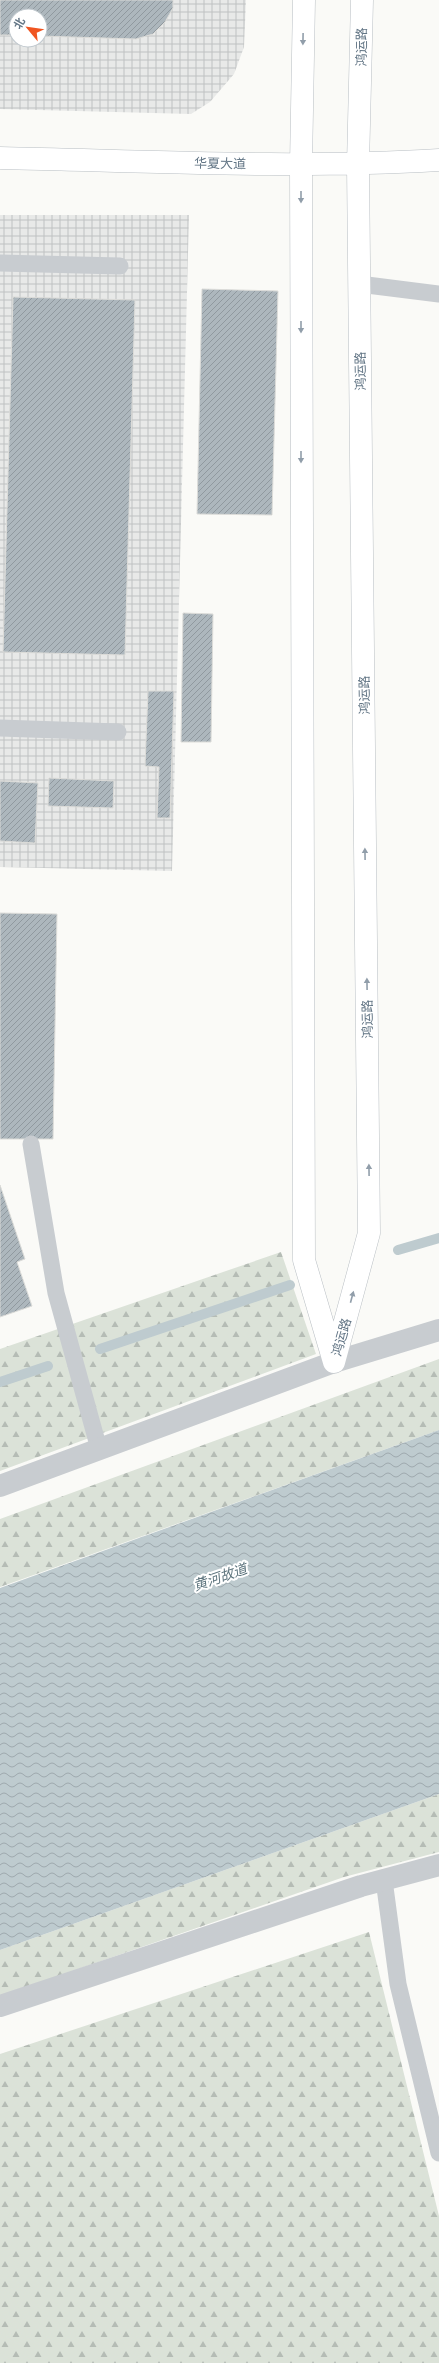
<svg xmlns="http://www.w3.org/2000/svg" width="439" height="2363" font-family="Karla,'Noto Sans SC',sans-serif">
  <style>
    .industrial { fill: url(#industrial-grid); fill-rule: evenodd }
    .forest { fill: url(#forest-firs) }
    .water { fill: url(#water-waves) }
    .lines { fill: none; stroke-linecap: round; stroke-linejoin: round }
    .stream { stroke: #becbcf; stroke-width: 10 }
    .building { fill: url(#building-hatch); stroke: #dcdcd9 }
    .secondary-casing { stroke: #b9bfc4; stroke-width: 23 }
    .lane { stroke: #c8ccd0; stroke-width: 17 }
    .street { stroke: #c8ccd0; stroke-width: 22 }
    .secondary { stroke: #fff; stroke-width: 22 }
    .oneway { fill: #919eaa }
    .labels { text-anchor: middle; stroke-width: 4; stroke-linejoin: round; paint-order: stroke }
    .street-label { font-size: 13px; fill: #627585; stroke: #fff }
    .water-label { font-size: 14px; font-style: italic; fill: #5e757e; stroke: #fff }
  </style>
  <defs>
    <pattern id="industrial-grid" width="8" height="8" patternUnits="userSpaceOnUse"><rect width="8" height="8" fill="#e8e9e8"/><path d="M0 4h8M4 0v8" fill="none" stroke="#bfc1c2"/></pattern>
    <pattern id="forest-firs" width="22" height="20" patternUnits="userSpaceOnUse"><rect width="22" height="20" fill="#dbe2d8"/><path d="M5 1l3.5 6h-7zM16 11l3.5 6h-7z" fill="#b5bcb5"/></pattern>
    <pattern id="water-waves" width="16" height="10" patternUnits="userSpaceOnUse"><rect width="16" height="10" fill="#becbcf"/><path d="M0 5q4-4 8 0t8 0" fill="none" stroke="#9ea9ae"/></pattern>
    <pattern id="building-hatch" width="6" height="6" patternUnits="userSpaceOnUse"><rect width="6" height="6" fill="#adb7bd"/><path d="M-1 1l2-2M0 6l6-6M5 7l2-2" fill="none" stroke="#90999f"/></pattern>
  </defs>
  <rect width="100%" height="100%" fill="#fafaf7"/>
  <path class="industrial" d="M0 0H246L244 47 234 74 210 102 191 114 0 109ZM16 16H40V40H16Z
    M0 215H189L172 871 0 867Z"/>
  <path class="forest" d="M281 1252 316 1354 0 1471V1349Z
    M439 1359V1430L0 1587V1519Z
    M439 1794V1852L344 1877 0 1996V1950Z
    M369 1932 439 2216V2363H0V2054Z"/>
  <path class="water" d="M439 1430V1794L0 1950V1588Z"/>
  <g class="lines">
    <path class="stream" d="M398 1250 439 1238
      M100 1349 290 1285
      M0 1382 48 1366"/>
  </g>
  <path class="building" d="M0 0H173V8L165 22 153 34 136 39 40 36V16H16V35H0Z
    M202 289 278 291 272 515 197 514Z
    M13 297 135 300 125 655 3 652Z
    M183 613 213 614 211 742H181Z
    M148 691H174L170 818H157L159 767 145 766Z
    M49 778 114 781 113 808 48 806Z
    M0 781 38 783 35 843 0 841Z
    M0 913 57 914 53 1139H0Z
    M0 1185 25 1259 17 1262 32 1306 0 1317Z"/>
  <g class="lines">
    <defs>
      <path id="secondary" d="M304 0 301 165 304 1260 334 1362
        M0 158C146 161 293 169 439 160
        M334 1362 369 1233 358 165 362 0"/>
    </defs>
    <use href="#secondary" class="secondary-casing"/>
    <path class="lane" d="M0 263 120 266
      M359 284 439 294
      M0 728 118 732
      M31 1144 56 1293 99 1449
      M384 1880 398 1984 439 2153"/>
    <path class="street" d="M0 1486 334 1362 439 1330
      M0 2006 361 1886 439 1865"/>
    <use href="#secondary" class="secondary"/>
  </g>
  <defs><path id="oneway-solid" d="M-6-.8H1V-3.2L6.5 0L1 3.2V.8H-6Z"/></defs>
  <g class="oneway">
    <use href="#oneway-solid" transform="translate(303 39) rotate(91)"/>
    <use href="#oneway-solid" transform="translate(301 197) rotate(90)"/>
    <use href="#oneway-solid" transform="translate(301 327) rotate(90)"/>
    <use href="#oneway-solid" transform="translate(301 457) rotate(90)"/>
    <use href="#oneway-solid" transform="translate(365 854) rotate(-91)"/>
    <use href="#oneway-solid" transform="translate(367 984) rotate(-91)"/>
    <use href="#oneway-solid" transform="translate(369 1170) rotate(-91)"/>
    <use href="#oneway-solid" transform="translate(352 1297) rotate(-75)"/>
  </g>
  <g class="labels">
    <g class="street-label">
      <text transform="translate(361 47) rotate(-89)" y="5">鸿运路</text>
      <text transform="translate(220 163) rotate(1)" y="5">华夏大道</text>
      <text transform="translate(360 371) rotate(-91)" y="5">鸿运路</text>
      <text transform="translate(364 695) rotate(-91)" y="5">鸿运路</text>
      <text transform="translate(367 1019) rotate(-91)" y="5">鸿运路</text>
      <text transform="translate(341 1337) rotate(-74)" y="5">鸿运路</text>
    </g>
    <g class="water-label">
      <text transform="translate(220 1577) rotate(-19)" y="5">黄河故道</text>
    </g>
  </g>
  <g transform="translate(28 28) rotate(299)"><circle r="19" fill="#ffffff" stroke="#c0c8ce"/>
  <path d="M0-3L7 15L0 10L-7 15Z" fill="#f05521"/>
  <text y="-6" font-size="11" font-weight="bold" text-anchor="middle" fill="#627585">北</text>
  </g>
</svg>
